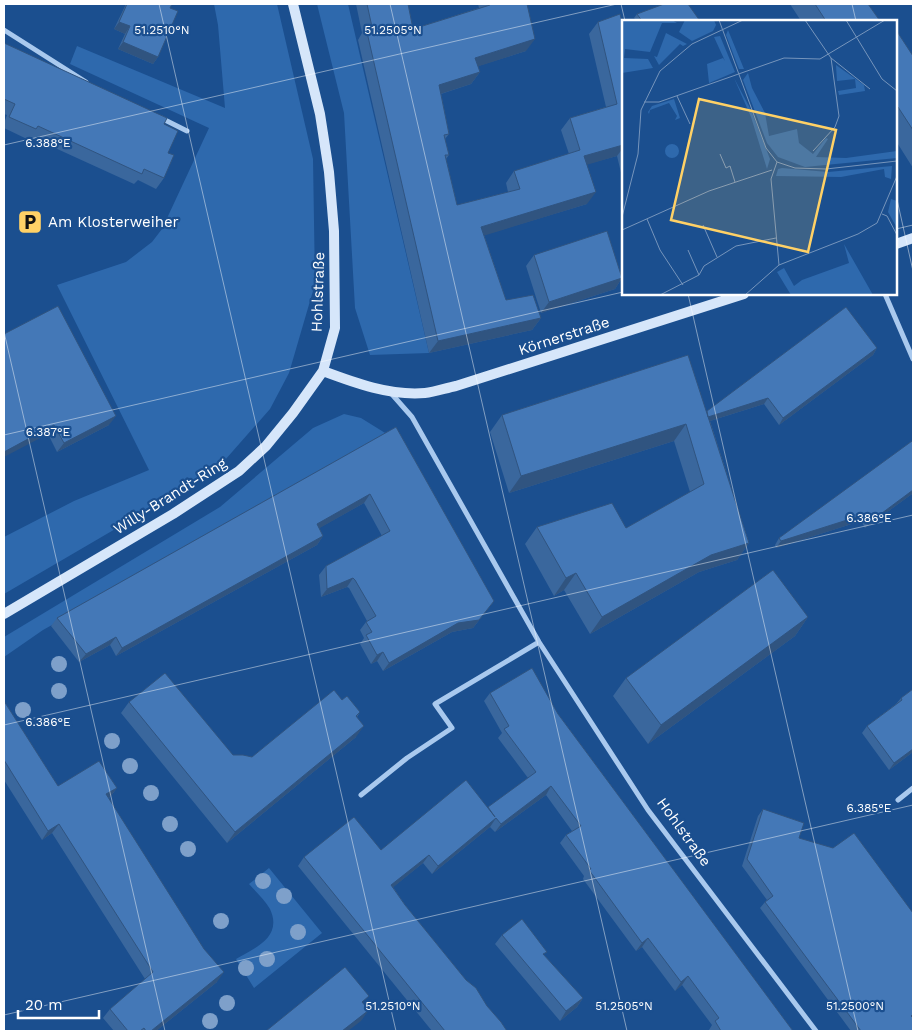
<svg xmlns="http://www.w3.org/2000/svg" width="917" height="1035" font-family="'Work Sans',sans-serif">
  <style>
    .green { fill: #2e69ad }
    .lines { fill: none; stroke-linecap: round; stroke-linejoin: round }
    .minor { stroke: #a9c9ee; stroke-width: 5 }
    .secondary { stroke: #d6e6fa; stroke-width: 10 }
    .tree { fill: #7ea0ca }
    .wall { fill: #3a679d }
    .shaded-wall { fill: #305480 }
    .building { fill: #4478b7; stroke: #305480 }
    .ticks { fill: none; stroke: #fff; stroke-width: 1; stroke-opacity: 0.45 }
    .labels { text-anchor: middle; stroke-width: 4.5; stroke-linejoin: round; paint-order: stroke }
    .poi-label { font-size: 15px; fill: #fff; stroke: #1b4f8f; text-anchor: start }
    .street-label { font-size: 15px; fill: #fff; stroke: #1b4f8f }
    .inset-road { fill: none; stroke: #7695bc; stroke-width: 1 }
    .view { fill: #ffd166; fill-opacity: 0.15; stroke: #ffd166; stroke-width: 2.5 }
    .inset-edge { fill: none; stroke: #fff; stroke-width: 2.5 }
    .ticks-label { font-size: 12px; text-anchor: middle; fill: #fff; stroke: #1b4f8f; stroke-width: 4.5; stroke-linejoin: round; paint-order: stroke }
  </style>
  <rect width="100%" height="100%" fill="#1b4f8f"/>
  <path class="green" d="M214 4H277L313 159 315 284 289 373 270 409 225 460 206 476 4 594V537L74 501 149 470 57 285 126 262 152 242 162 229 209 128 70 64 77 46 225 108 218 25Z
    M317 4H348L429 353 370 355 355 308 344 113Z
    M344 414 361 418 390 436 43 630 4 657V637L220 507 313 428Z
    M269 868 322 933 254 988 236 959C255 948 283 937 270 909 265 900 256 892 249 884Z"/>
  <g class="lines">
    <path class="minor" d="M4 30 86 82
      M161 118 187 131
      M885 294 913 359
      M390 392 412 417 539 642 648 810 816 1031
      M361 795 407 758 452 728 435 704 539 642
      M898 800 913 788"/>
    <path class="secondary" d="M896 244 913 238
      M323 371C355 383 390 396 425 393 435 392 446 388 456 386L744 294
      M4 614 173 514 239 471 266 446 293 413 323 371 335 328 334 231 329 172 320 114 293 4"/>
  </g>
  <g class="tree">
    <circle cx="59" cy="664" r="8"/>
    <circle cx="59" cy="691" r="8"/>
    <circle cx="23" cy="710" r="8"/>
    <circle cx="112" cy="741" r="8"/>
    <circle cx="130" cy="766" r="8"/>
    <circle cx="151" cy="793" r="8"/>
    <circle cx="170" cy="824" r="8"/>
    <circle cx="188" cy="849" r="8"/>
    <circle cx="263" cy="881" r="8"/>
    <circle cx="284" cy="896" r="8"/>
    <circle cx="221" cy="921" r="8"/>
    <circle cx="298" cy="932" r="8"/>
    <circle cx="267" cy="959" r="8"/>
    <circle cx="246" cy="968" r="8"/>
    <circle cx="227" cy="1003" r="8"/>
    <circle cx="210" cy="1021" r="8"/>
  </g>
  <path class="wall" d="M126 4H172L170 8 158 57 153 64 118 49 125 34 114 29Z
    M356 4H408L413 29 479 8 478 4H527L526 51 478 66 480 72 471 84 441 94 449 134 445 139 449 155 446 159 457 205 508 192 506 183 514 171 569 154 561 130 570 118 606 107 589 34 598 22 623 26V181L617 156 587 164V204L484 235 506 300 541 318 532 330 429 353 358 40 362 33Z
    M790 4H868L880 21H801Z
    M637 14 700 21H637L634 18Z
    M896 35 913 56V168L896 141Z
    M4 43 164 124 168 153 164 178 156 189 138 180 134 184 31 137 29 140 4 128V123L7 115 4 114Z
    M534 255 622 278 615 289 541 313 526 266Z
    M4 334 109 425 57 452 48 434Z
    M877 348 873 355 779 425 764 404 710 421 749 543 737 560 699 572 590 634 564 590 554 596 525 544 537 527 626 528 690 492 674 441 509 493 490 432 502 415 707 411Z
    M396 427 494 601 473 628 452 632 383 671 377 661 371 664 360 644 364 638 360 630 366 622 367 621 349 588 347 587 321 597 319 575 326 566 382 536 364 503 319 528 323 536 317 545 116 656 110 645 79 662 51 626 57 618Z
    M913 443V496L912 494 865 528 861 521 776 548 775 545 779 538Z
    M808 617 795 636 648 744 613 696 626 678Z
    M913 689V752L889 770 862 733 867 726 896 704 901 698Z
    M490 693 558 714 793 1031H710L709 1030 712 1025 682 985 675 991 642 947 636 951 583 879 584 876 560 843 566 835 572 831 546 795 495 832 490 827 432 874 423 863 393 887 405 905 487 1006 507 1031H432L298 866 304 857 381 850 488 808 528 778 498 738 502 733 484 701Z
    M342 700 360 712 357 717 356 737 227 843 121 713 129 702 233 755 252 757Z
    M4 701 58 786 117 788 110 797 109 798 217 982 156 1031H114L103 1018 110 1009 145 979 52 833 42 840 4 780Z
    M763 809 799 838 913 1018V1031H851L760 908 765 902 767 900 742 866 758 816Z
    M502 935 544 955 583 998 577 1007 560 1021 495 944Z"/>
  <path class="shaded-wall" d="M119 22 130 26 125 34 114 29Z
    M535 39 526 51 467 70 475 58Z
    M123 42 158 57 153 64 118 49Z
    M480 72 471 84 431 97 439 85Z
    M623 145V148L617 156 576 168 584 156Z
    M596 192 587 204 473 239 481 227Z
    M622 278 615 289 541 313 549 302Z
    M541 318 532 330 429 353 438 341Z
    M877 348 873 355 779 425 783 418Z
    M768 398 764 404 697 425 702 419Z
    M116 416 109 425 57 452 64 443Z
    M686 424 674 441 509 493 521 476Z
    M54 425 48 434 4 457V452Z
    M913 490V492L912 494 865 528 870 522Z
    M370 494 364 503 311 533 317 524Z
    M866 514 861 521 776 548 781 541Z
    M323 536 317 545 116 656 122 648Z
    M749 543 737 560 699 572 590 634 602 617 711 555Z
    M576 573 564 590 554 596 566 578Z
    M353 578 347 587 321 597 327 589Z
    M494 601 473 628 452 632 383 671 389 663Z
    M808 617 795 636 648 744 661 725Z
    M116 637 110 645 79 662 86 654Z
    M383 652 377 661 371 664 377 655Z
    M364 726 356 737 227 843 235 832Z
    M913 749V752L889 770 894 763Z
    M551 786 546 795 495 832 501 824Z
    M117 788 110 797 99 803 106 794Z
    M496 818 490 827 432 874 438 866Z
    M59 824 52 833 42 840 48 831Z
    M429 855 423 863 385 894 391 885Z
    M648 938 642 947 636 951 642 943Z
    M224 972 217 982 156 1031H151Z
    M688 976 682 985 675 991 681 982Z
    M583 998 577 1007 560 1021 566 1011Z
    M369 1010 361 1021 348 1031H342Z"/>
  <path class="building" d="M127 4H172L170 8 178 11 158 57 123 42 130 26 119 22Z
    M367 4H408L413 29 490 5V4H527L535 39 475 58 480 72 439 85 449 134 444 135 449 155H445L457 205 520 189 514 171 580 150 570 118 617 104 598 22 620 14 623 26V145L584 156 596 192 481 227 506 300 533 295 541 318 438 341 366 28 372 27Z
    M664 4H688L700 21H642L637 14Z
    M815 4H868L880 21H826Z
    M898 33 913 56V130L898 107 896 108V35Z
    M4 43 167 118 164 124 178 131 168 153 174 155 164 178 144 169 142 174 38 126 36 129 9 117 15 104 4 99Z
    M607 231 622 278 549 302 534 255Z
    M58 306 116 416 64 443 54 425 4 452V334Z
    M846 307 877 348 783 418 768 398 708 417 707 411Z
    M688 355 749 543 711 555 602 617 576 573 566 578 537 527 612 503 626 528 704 484 686 424 521 476 502 415Z
    M396 427 494 601 479 620 458 623 389 663 383 652 377 655 366 635 372 632 366 622 376 616 355 580 353 578 327 589 326 566 390 531 370 494 317 524 323 536 122 648 116 637 86 654 57 618Z
    M912 441 913 443V490L870 522 866 514 781 541 779 538Z
    M773 570 808 617 661 725 626 678Z
    M532 668 558 714 793 1031H721L715 1021 719 1018 688 976 681 982 648 938 642 943 589 870 591 869 566 835 581 826 551 786 501 824 496 818 438 866 429 855 391 885 405 905 466 980 476 988 487 1006 501 1022 507 1031H445L304 857 354 817 381 850 466 780 495 817 488 807 536 772 504 729 509 726 490 693Z
    M165 673 233 755H243L252 757 334 690 342 700 347 696 360 712 356 716 364 726 235 832 129 702Z
    M913 689V749L894 763 867 726 902 700 901 698Z
    M4 701 58 786 99 761 117 788 106 794 204 949 224 972 151 1031H146L144 1028 140 1031H128L110 1009 153 972 59 824 48 831 4 760Z
    M763 809 804 823 799 838 833 848 854 833 913 913V1014L911 1016 913 1018V1031H861L765 902 773 896 747 859Z
    M522 919 547 952 543 954 583 998 566 1011 502 935Z
    M345 967 369 996 362 1002 369 1010 342 1031H266Z"/>
  <path class="ticks" d="M159 4 396 1031M390 4 627 1031M621 4 625 21M852 4 856 21M4 145 617 4M896 195 913 271M896 229 913 225M688 294 858 1031M4 332 165 1031M4 435 623 292M4 725 913 515M4 1015 913 805"/>
  <defs>
    <symbol id="parking-square" viewBox="-11 -11 22 22"><rect x="-9" y="-9" width="18" height="18" rx="4" fill="#ffd166" stroke="#1b4f8f"/><path d="M-3.5-5.5H1a3.5 3.5 0 0 1 0 7H-1V5.5H-3.5ZM-1-3.4V-.6H.8a1.4 1.4 0 0 0 0-2.8Z" fill="#111"/></symbol>
  </defs>
  <g fill-rule="evenodd">
    <use href="#parking-square" x="16" y="208" width="28" height="28"/>
  </g>
  <g class="labels">
    <g class="poi-label">
      <text x="48" y="227">Am Klosterweiher</text>
    </g>
    <g class="street-label">
      <text transform="translate(318 292) rotate(-88)" y="5">Hohlstraße</text>
      <text transform="translate(564 336) rotate(-18)" y="5">Körnerstraße</text>
      <text transform="translate(170 496) rotate(-32)" y="5">Willy-Brandt-Ring</text>
      <text transform="translate(684 832) rotate(54)" y="5">Hohlstraße</text>
    </g>
  </g>
  <g transform="translate(622 20)">
    <rect width="275" height="275" fill="#1b4f8f"/>
    <path d="M0 0H50L55 3H40L28 32 3 29 2 38 26 39 31 48 0 53ZM63 0H92L94 5 91 11 70 21 57 12ZM106 10 122 49H117L104 15ZM44 13 65 24 61 26 58 24 37 45 32 36 35 37ZM98 16 113 52 87 63 85 44 101 38 103 41 92 17ZM214 45 242 65 243 71 217 75 216 71 234 68 233 59 215 61ZM126 53 130 68 143 93 147 116 175 109 177 123 191 134 204 118 206 119 194 137 224 138 275 131V138L183 147 156 137 145 123 121 60ZM112 58 129 90 148 139 145 149 129 97ZM52 79 58 98 53 100 55 96 47 83 28 90 27 94 26 92 30 86ZM43 131a7 7 0 1 1 14 0a7 7 0 1 1-14 0ZM270 146 269 159 263 157 262 149 219 157 154 156 156 149 160 148 206 152ZM269 179 275 181V208L266 192ZM222 224 251 275H169L155 252 162 248 172 266 180 260 227 243Z" fill="#2e69ad"/>
    <path class="inset-road" d="M97 0 144 128 155 142 173 148 204 149 275 141M183 0 209 38 217 96 213 107 191 131M224 0 260 59 275 71M209 38 248 69M55 76 68 104M22 82H37L162 38 198 39 263 0M98 134 104 148 108 146 113 162M260 194 265 196 275 215M0 197 16 134 19 90 38 51 70 24 121 0M25 199 38 230 61 265M81 205 95 237M0 210 87 171 150 150M66 230 77 255M157 245 236 214 255 203 275 156M38 275 77 255 82 246 114 226 154 218M123 275 157 245 149 159 155 142"/>
    <path class="view" d="M77 79 214 110 186 232 49 200Z"/>
    <rect width="275" height="275" class="inset-edge"/>
  </g>
  <g class="ticks-label">
    <text x="162" y="34">51.2510°N</text>
    <text x="393" y="34">51.2505°N</text>
    <text x="48" y="147">6.388°E</text>
    <text x="48" y="436">6.387°E</text>
    <text x="869" y="522">6.386°E</text>
    <text x="48" y="726">6.386°E</text>
    <text x="869" y="812">6.385°E</text>
    <text x="393" y="1010">51.2510°N</text>
    <text x="624" y="1010">51.2505°N</text>
    <text x="855" y="1010">51.2500°N</text>
  </g>
  <rect width="917" height="1035" fill="none" stroke="#ffffff" stroke-width="10"/>
  <path d="M18 1010v8h81v-8" fill="none" stroke="#ffffff" stroke-width="2.5"/>
  <text x="25" y="1010" font-size="15" fill="#ffffff" stroke="#1b4f8f" stroke-width="4" paint-order="stroke">20 m</text>
</svg>
